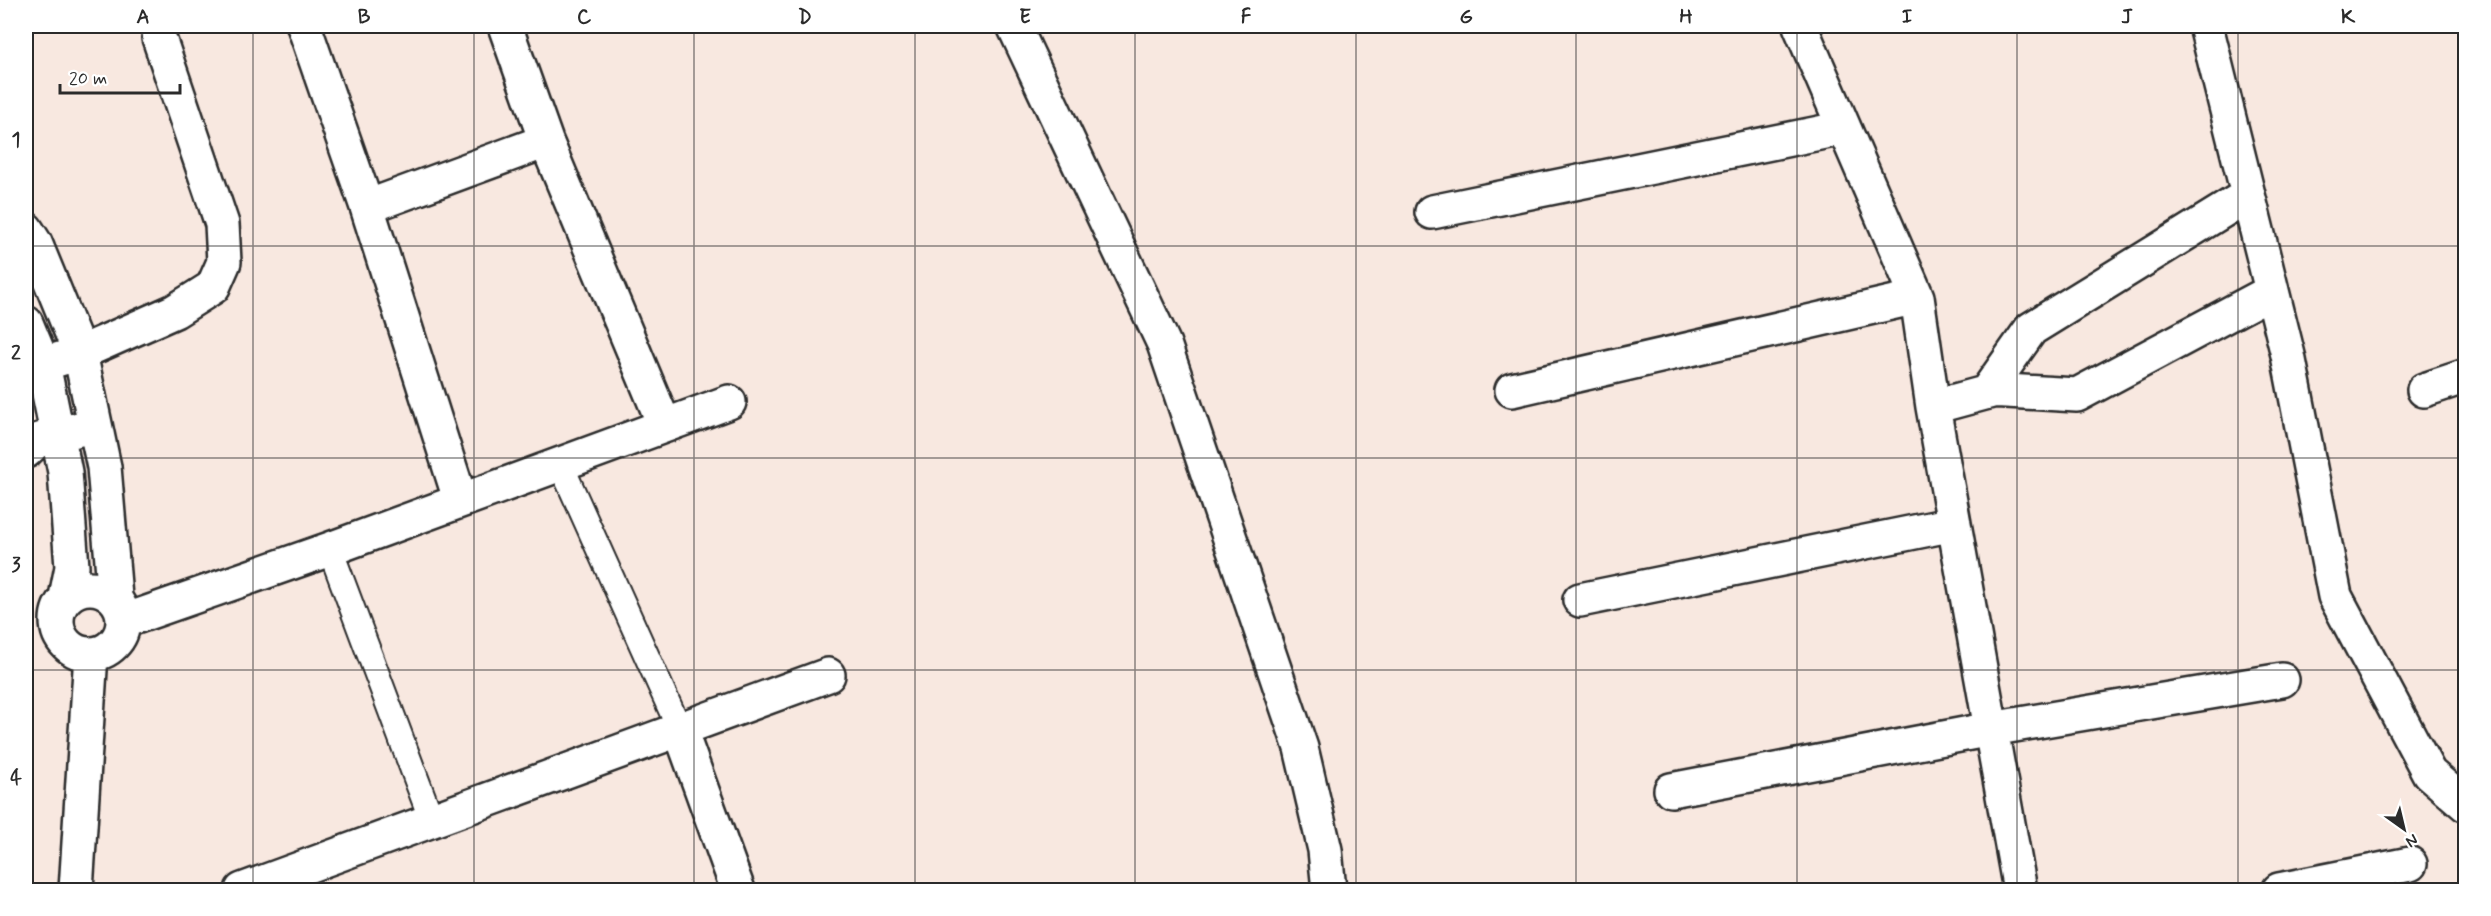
<svg xmlns="http://www.w3.org/2000/svg" width="2491" height="916" font-family="Mynerve,sans-serif">
  <style>
    .lines { fill: none; stroke-linecap: round; stroke-linejoin: round }
    .service-casing { stroke: #2b2b2b; stroke-width: 28 }
    .minor-casing { stroke: #2b2b2b; stroke-width: 38 }
    .service { stroke: #fff; stroke-width: 24 }
    .minor { stroke: #fff; stroke-width: 33 }
    .grid { fill: none; stroke: #2b2b2b; stroke-width: 1.5; stroke-opacity: 0.55 }
    .neatline { fill: none; stroke: #2b2b2b; stroke-width: 2 }
    .grid-label { font-size: 20px; text-anchor: middle; font-weight: bold; fill: #2b2b2b }
  </style>
  <rect width="100%" height="100%" fill="#f8e8e0"/>
  <filter id="ink" filterUnits="userSpaceOnUse"><feTurbulence type="fractalNoise" baseFrequency=".0167" numOctaves="2"/><feDisplacementMap in="SourceGraphic" scale="12" xChannelSelector="R" yChannelSelector="G"/><feConvolveMatrix kernelMatrix="1 2 1 2 8 2 1 2 1" color-interpolation-filters="sRGB"/></filter>
  <g filter="url(#ink)">
    <g class="lines">
      <defs>
        <path id="service" d="M560 463 680 730
          M330 549 432 821"/>
        <path id="minor" d="M304 26 367 207
          M505 26 546 141 664 424
          M1014 26 1164 344 1301 748 1325 850 1329 890
          M1800 26 1917 297 1933 407
          M2206 26 2288 355 2335 596 2429 773 2466 805
          M2248 195 2031 329 1988 390 2077 395 2272 291
          M1432 212 1844 128
          M26 229 35 243 80 353 104 467 115 597
          M26 323 43 364 65 472 72 567 66 597
          M43 364 80 353 175 311 213 287 224 262 222 224 159 38
          M1512 390 1917 297
          M2424 390 2466 376
          M1992 391 1933 407 2020 890
          M26 451 36 441 79 429
          M460 499 367 207 546 141
          M57 621a33 33 0 1 1 66 0a33 33 0 1 1-66 0Z
          M1580 600 1954 524
          M124 621 330 549 729 402
          M680 730 738 890
          M1671 790 1991 729 2282 680
          M76 890 91 654
          M242 890 828 675
          M2279 890 2410 864"/>
      </defs>
      <use href="#service" class="service-casing"/>
      <use href="#minor" class="minor-casing"/>
      <use href="#service" class="service"/>
      <use href="#minor" class="minor"/>
    </g>
  </g>
  <path class="grid" d="M253 26V890M474 26V890M694 26V890M915 26V890M1135 26V890M1356 26V890M1576 26V890M1797 26V890M2017 26V890M2238 26V890M26 246H2466M26 458H2466M26 670H2466"/>
  <rect width="2491" height="916" fill="none" stroke="#fff" stroke-width="66"/>
  <g transform="translate(2404 829) rotate(146)" stroke="#ffffff" stroke-width="4.5" paint-order="stroke">
  <path d="M0-4.5L10 22L0 15L-10 22Z" fill="#2b2b2b"/>
  <text y="-9" font-size="16" font-weight="bold" text-anchor="middle" fill="#2b2b2b">N</text>
  </g>
  <path d="M60 84v9h120v-9" fill="none" stroke="#2b2b2b" stroke-width="3"/>
  <text x="69" y="84" font-size="18" fill="#2b2b2b" stroke="#ffffff" stroke-width="4.5" paint-order="stroke">20 m</text>
  <rect x="33" y="33" width="2425" height="850" class="neatline"/>
  <g class="grid-label">
    <text x="143" y="23">A</text>
    <text x="364" y="23">B</text>
    <text x="584" y="23">C</text>
    <text x="805" y="23">D</text>
    <text x="1025" y="23">E</text>
    <text x="1246" y="23">F</text>
    <text x="1466" y="23">G</text>
    <text x="1686" y="23">H</text>
    <text x="1907" y="23">I</text>
    <text x="2127" y="23">J</text>
    <text x="2348" y="23">K</text>
    <text x="16" y="146">1</text>
    <text x="16" y="359">2</text>
    <text x="16" y="571">3</text>
    <text x="16" y="784">4</text>
  </g>
</svg>
